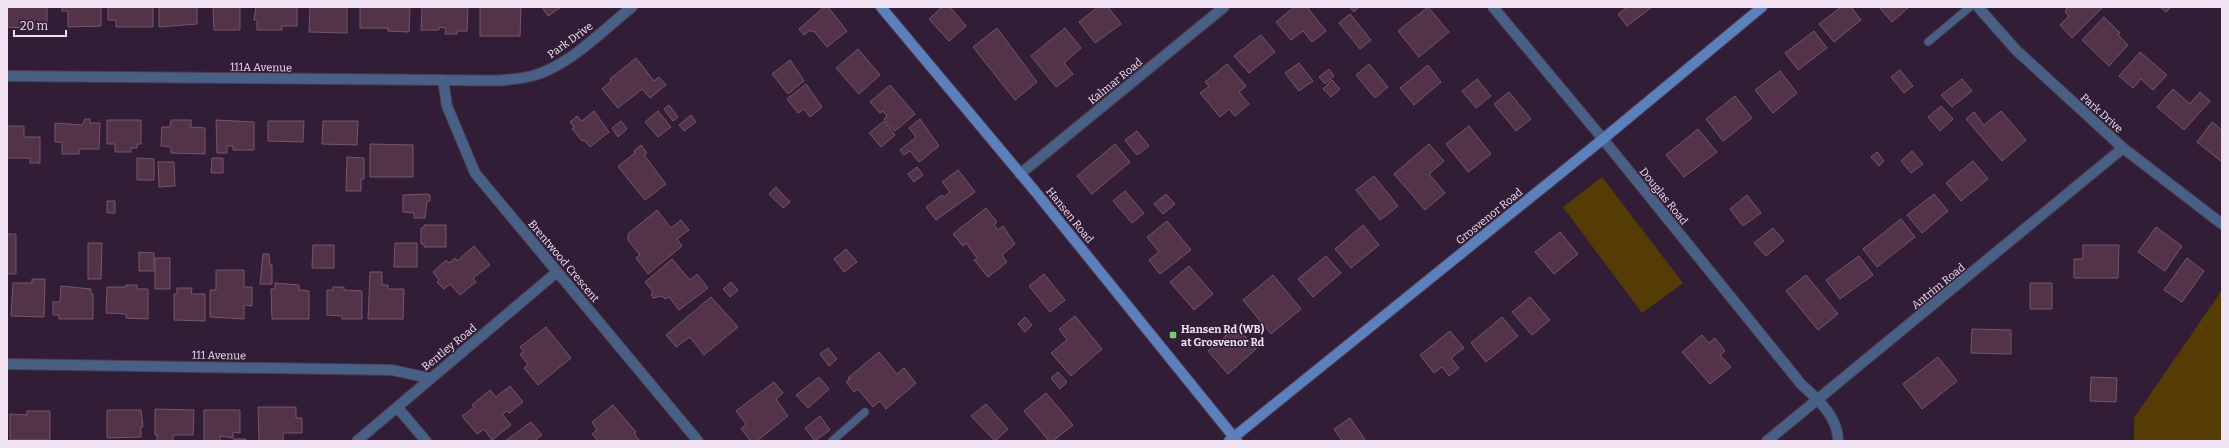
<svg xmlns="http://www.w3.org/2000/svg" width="2229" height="448" font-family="Bitter,serif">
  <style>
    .green { fill: #553c05 }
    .building { fill: #523348; stroke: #77566b }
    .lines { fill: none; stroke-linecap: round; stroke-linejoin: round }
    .lane-casing { stroke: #4d3951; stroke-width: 9 }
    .street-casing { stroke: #4d3951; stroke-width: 12 }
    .secondary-casing { stroke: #4d3951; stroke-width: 12 }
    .lane { stroke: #496086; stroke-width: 7 }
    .street { stroke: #496086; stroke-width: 10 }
    .secondary { stroke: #5c80bb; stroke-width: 10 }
    .poi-dot { fill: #72d25d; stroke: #321d37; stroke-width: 1.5 }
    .labels { text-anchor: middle; stroke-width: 3; stroke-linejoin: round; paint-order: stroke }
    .street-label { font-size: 11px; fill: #f0e2f3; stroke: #321d37 }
    .poi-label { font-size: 11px; font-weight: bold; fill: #f0e2f3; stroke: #321d37; text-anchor: start }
  </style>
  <rect width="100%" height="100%" fill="#321d37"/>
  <path class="green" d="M1602 177 1683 283 1642 313 1563 207Z
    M2222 290V441H2134V418Z"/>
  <path class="building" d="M7 7H47V29L7 27Z
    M62 7H101V26L68 27V11H62Z
    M108 7H153V27H116V20H108Z
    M159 7H197V24L159 27Z
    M213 7H240V30H214Z
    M256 7H297V26H282V30H257V20H254Z
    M310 7H347V33L309 32Z
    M360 7H410L409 32 388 31V28H360Z
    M422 7H468L467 31H457V34H445L446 28 439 27V30H421Z
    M480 7H521L520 36H480Z
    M542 7H561L548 16Z
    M824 7H828L847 31 827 47 814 31 812 32 810 30 804 35 799 29Z
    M942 7H950L966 26 949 41 929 19Z
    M1098 7H1108L1121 24 1095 43 1079 22Z
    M1294 7H1307L1326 31 1312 42 1303 31 1291 40 1276 22Z
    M1350 7H1359L1354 12Z
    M1428 7 1449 32 1419 57 1398 31Z
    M1627 7H1652L1627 26 1618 14Z
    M1841 7H1851L1861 20 1834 42 1819 24Z
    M1879 7H1909L1892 22Z
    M2065 7H2103L2072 38 2060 25 2069 16 2065 12 2067 9Z
    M2160 7H2171L2166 12Z
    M1350 14 1371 40 1360 49 1339 23Z
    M2104 17 2120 33 2118 35 2128 45 2109 66 2082 40Z
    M997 28 1037 82 1015 100 973 47Z
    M1065 28 1081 48 1064 63 1073 74 1056 87 1031 56Z
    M1814 31 1827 48 1798 70 1785 53Z
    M1261 35 1275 52 1249 73 1234 56Z
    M858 49 880 75 859 94 836 68Z
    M2140 52 2167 75 2153 90 2141 79 2133 88 2119 76Z
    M636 58 654 81 659 77 666 85 650 98 642 89 618 108 602 89 611 81 610 79Z
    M790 60 804 81 788 94 772 74Z
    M1299 63 1313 81 1299 91 1285 73Z
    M1227 64 1246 86 1239 92 1249 104 1235 116 1229 109 1220 117 1200 93 1209 86 1205 82Z
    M1369 64 1388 87 1375 98 1356 75Z
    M1428 65 1441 82 1414 105 1400 88Z
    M1329 69 1334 76 1325 84 1319 77Z
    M1900 70 1913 86 1904 93 1891 77Z
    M1780 71 1797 93 1773 113 1755 90Z
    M1477 79 1491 96 1476 108 1462 91Z
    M1962 79 1972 91 1952 107 1941 95Z
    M1332 80 1340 89 1331 97 1323 89Z
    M806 84 822 107 810 117 804 109 798 113 787 99Z
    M890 85 915 114 895 131 884 119 887 116 883 111 880 113 870 102Z
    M2173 89 2190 104 2200 92 2210 101 2184 130 2157 107Z
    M1509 92 1531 119 1516 131 1494 104Z
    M1735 96 1752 118 1723 141 1706 119Z
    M669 105 678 117 673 121 664 109Z
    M1941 106 1953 119 1940 131 1928 117Z
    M594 111 609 132 590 147 584 140 582 141 572 129 574 127 570 122 577 116 582 121Z
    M658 111 671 127 658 137 645 122Z
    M2001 111 2026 140 2002 161 1966 119 1974 112 1984 125Z
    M691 115 696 122 684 131 679 125Z
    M85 119H90V123H100L99 149H79V154H62V142H55V123L82 125Z
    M920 119 939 146 919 162 910 151 904 155 900 150 916 137 909 128Z
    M107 120H141V144H137V148H131V152H115V144H107Z
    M171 120H191V127L205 128V154L171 153V147L161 146 162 127H170Z
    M216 120 254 122V150H233V146H227V153H217Z
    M268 121H304L303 142 268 141Z
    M323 121H358L357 145 322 144Z
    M621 121 627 129 618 137 612 128Z
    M884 121 895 135 881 147 869 133Z
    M2212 122 2222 130V162L2197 142Z
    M7 126H24V137H40V163H30V158H7Z
    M1469 126 1491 154 1468 172 1446 144Z
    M1698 129 1717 152 1684 177 1666 155Z
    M1137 131 1149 146 1137 155 1125 140Z
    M370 144 413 145V177H370Z
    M1115 144 1130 162 1092 194 1077 176Z
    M1429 144 1444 161 1429 174 1445 193 1425 210 1394 174Z
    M641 145 647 153 644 155 666 184 645 200 619 168V165L635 153 634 151Z
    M1912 151 1923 164 1911 173 1901 161Z
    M1877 152 1884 161 1879 166 1871 157Z
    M347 157 364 158V179H361V191H346Z
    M137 158 154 159V180H137Z
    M212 158H223V173H211Z
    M1973 161 1988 179 1961 201 1946 183Z
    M158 162H174L175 186 159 187Z
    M917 167 923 175 914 182 908 174Z
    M958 170 975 192 936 220 926 207 942 195 944 197 950 192 942 182Z
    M1374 176 1398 206 1380 220 1356 190Z
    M776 187 790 202 783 208 769 194Z
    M1125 191 1144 213 1132 223 1113 201Z
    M428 194 430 195V201H427L425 218H414V213L403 212V195Z
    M1166 194 1175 204 1163 214 1154 204Z
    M1934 194 1948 211 1922 233 1907 215Z
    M1747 195 1761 213 1743 226 1730 209Z
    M107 201H115V213H107Z
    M986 208 997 222 994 225 998 230 1003 226 1015 244 1002 255 1007 262 988 277 974 260 977 258 966 243 963 246 953 234Z
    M657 210 671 228 681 220 689 230 677 239 682 246 648 274 636 258 640 255 628 240V234Z
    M1901 219 1915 237 1877 267 1863 249Z
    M1167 221 1191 250 1160 274 1149 260 1159 252 1147 237Z
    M424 225H446V247H424V244H421V228H424Z
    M1363 225 1379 245 1351 268 1335 249Z
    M2156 227 2182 246 2165 271 2138 252Z
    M1773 228 1784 241 1766 256 1754 243Z
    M1560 232 1578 254 1554 274 1535 252Z
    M7 234H16V274H7Z
    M88 243H102L101 279H88Z
    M395 243H417V267H394Z
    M313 245H334V268H312Z
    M2083 245H2119L2118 278H2074V259H2083Z
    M474 246 490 265 473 278 476 282 460 295 450 284 444 289 437 282 439 280 433 272 446 260 449 263 455 258 457 261Z
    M846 249 857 262 844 272 834 259Z
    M139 252 154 253V271H139Z
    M263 254H269L270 265H272V284H260Z
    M1326 256 1341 273 1313 297 1298 279Z
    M1859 256 1873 275 1840 299 1826 280Z
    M155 258H170V289H155Z
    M2187 258 2204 271 2182 302 2164 290Z
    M672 259 690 280 697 274 708 288 679 310 669 297 665 299 662 296 653 298 651 294 653 292 645 282Z
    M1189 266 1213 294 1194 310 1170 282Z
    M216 270H244V287H252V306L244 305V319L210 317V290H216Z
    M370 272H382V285H388V289H404L403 319H368Z
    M1044 274 1065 300 1050 312 1029 286Z
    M1273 275 1301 309 1271 334 1243 300Z
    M1806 275 1838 314 1818 330 1786 291Z
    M32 279H45L44 317 11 316 13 283H32Z
    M731 282 738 290 730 297 723 289Z
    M275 283 299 285V290L309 291V319H272L271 289H275Z
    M2030 283H2052V309H2030Z
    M126 285H137V289H148V319L126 318V314L106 313 107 287H126Z
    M61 286 91 289V294H93V319H59V315H53V302H60Z
    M333 287H344V290L362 291V319H342V316L327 315V290H333Z
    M177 288H192L191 294H205V321L174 320V294H177Z
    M711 297 738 327 704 355 690 337 676 347 666 335Z
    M1530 297 1550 320 1532 335 1512 312Z
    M1075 316 1102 349 1071 376 1051 353 1067 340 1059 329Z
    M1025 317 1032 325 1025 332 1018 324Z
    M1502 317 1518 336 1486 362 1471 343Z
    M546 327 571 358 538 385 524 368 528 365 520 354 524 352 520 347Z
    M1236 327 1256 349 1228 374 1208 351Z
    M1972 329 2011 330V354L1971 353Z
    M1450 331 1464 348 1451 358 1459 368 1449 376 1442 367 1434 373 1420 355Z
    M1702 335 1709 343 1715 338 1725 351 1720 355 1731 367 1710 384 1682 352Z
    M828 348 837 359 829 366 820 354Z
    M879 352 897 374 904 368 916 383 886 409 880 401 873 407 858 389 854 392 846 382 850 379 848 378Z
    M1938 357 1957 381 1922 409 1903 384Z
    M1058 372 1067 382 1060 389 1051 378Z
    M819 377 829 389 808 408 796 395Z
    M2091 377 2117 378 2116 402 2090 401Z
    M774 382 783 393 776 399 788 416 757 441H751L741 429 746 424 736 411Z
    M510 386 523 402 509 413 507 411 502 414 511 425 492 440 484 429 477 434 462 416 474 407 472 405 490 390 496 397Z
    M1046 393 1073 425 1053 441H1049L1024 411Z
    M986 404 1008 429 995 441 971 416Z
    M613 405 636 432 634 433 640 441H598L592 434 597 430 592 422Z
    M258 407H296V418H302V433H283V441H259Z
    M155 409 194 410 193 435H173V441H157V435H155Z
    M107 410H141L143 427H141V437L107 438Z
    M204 410H240V433L233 432V438L220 436V441H204Z
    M27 411H50V440H10V414L27 415Z
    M820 416 830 430 815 441 805 428Z
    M1350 418 1366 441H1342L1334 429Z
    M531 422 542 435 534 441H505Z
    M234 439H246V441H234Z"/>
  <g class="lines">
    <defs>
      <path id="lane" d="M1928 42 1970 7
        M832 441 865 412"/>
      <path id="street" d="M1493 7 1603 139 1801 384C1818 400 1838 416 1838 441
        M1978 7 2016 50 2123 148 2222 224
        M7 76 443 80C472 80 504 83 532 76 568 67 603 30 632 7
        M443 80 447 106 475 173 698 441
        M1020 174 1224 7
        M7 364 392 370 429 378
        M397 407 426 441
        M357 441 557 272
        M1767 441 2123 148"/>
      <path id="secondary" d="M881 7 1034 190 1237 441
        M1229 441 1603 139 1762 7"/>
    </defs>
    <use href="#lane" class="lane-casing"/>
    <use href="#street" class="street-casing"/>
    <use href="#secondary" class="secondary-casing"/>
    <use href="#lane" class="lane"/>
    <use href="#street" class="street"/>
    <use href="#secondary" class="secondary"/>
  </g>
  <rect class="poi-dot" x="1169" y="331" width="8" height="8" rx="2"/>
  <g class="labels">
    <g class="street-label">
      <text transform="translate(570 40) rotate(-36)" y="4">Park Drive</text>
      <text transform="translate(261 67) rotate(1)" y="4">111A Avenue</text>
      <text transform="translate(1115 81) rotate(-39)" y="4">Kalmar Road</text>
      <text transform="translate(2102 113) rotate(42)" y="4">Park Drive</text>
      <text transform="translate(1664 196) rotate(51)" y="4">Douglas Road</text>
      <text transform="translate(1070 215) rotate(51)" y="4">Hansen Road</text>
      <text transform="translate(1489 216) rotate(-39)" y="4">Grosvenor Road</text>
      <text transform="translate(564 261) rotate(50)" y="4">Brentwood Crescent</text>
      <text transform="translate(1938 286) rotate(-39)" y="4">Antrim Road</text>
      <text transform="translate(449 347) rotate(-39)" y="4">Bentley Road</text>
      <text transform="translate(219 355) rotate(1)" y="4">111 Avenue</text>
    </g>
    <g class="poi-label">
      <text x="1181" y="333">Hansen Rd (WB)<tspan x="1181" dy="13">at Grosvenor Rd</tspan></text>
    </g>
  </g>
  <rect width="2229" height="448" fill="none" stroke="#f0e2f3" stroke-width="16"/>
  <path d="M14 30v6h52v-6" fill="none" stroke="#f0e2f3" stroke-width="2"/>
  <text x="20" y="30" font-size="12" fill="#f0e2f3" stroke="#321d37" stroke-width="3" paint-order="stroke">20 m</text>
</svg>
